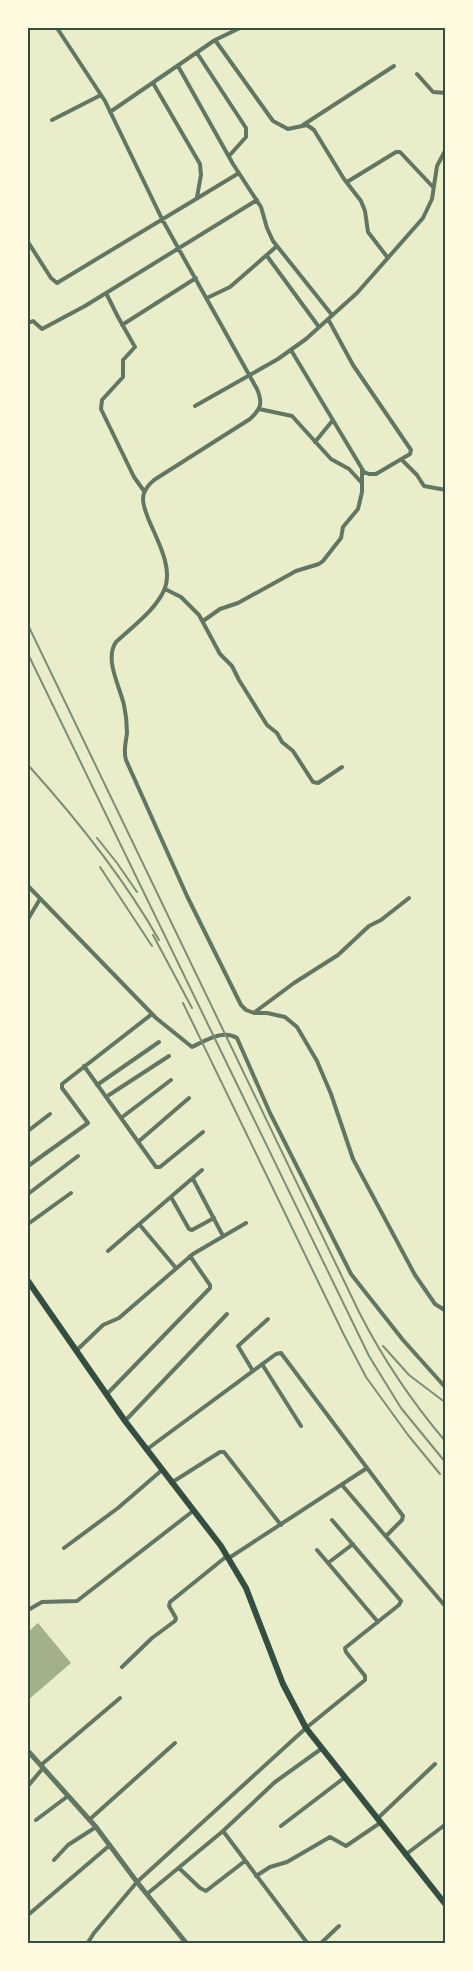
<svg xmlns="http://www.w3.org/2000/svg" width="473" height="1971" font-family="'Fira Sans',sans-serif">
  <style>
    .water { fill: #a3b18a }
    .lines { fill: none; stroke-linecap: round; stroke-linejoin: round }
    .minor { stroke: #617663; stroke-width: 4 }
    .tertiary { stroke: #617663; stroke-width: 5 }
    .trunk { stroke: #344e41; stroke-width: 6 }
    .rail { stroke: #7c8e77; stroke-width: 2 }
    .neatline { fill: none; stroke: #344e41; stroke-width: 2 }
  </style>
  <rect width="100%" height="100%" fill="#e9edc9"/>
  <path class="water" d="M38 1623 71 1663 28 1700V1632Z"/>
  <g class="lines">
    <path class="minor" d="M57 28 105 101 162 219 257 389C263 403 261 409 250 419L154 480C148 485 143 491 143 499 143 506 146 512 148 518 156 538 173 566 165 588 157 609 132 627 116 642 104 659 120 687 124 705 126 714 127 724 127 733 126 742 123 750 126 760L187 896 241 1005 246 1010 254 1013H267L285 1017 297 1027 317 1061 331 1094 353 1159 415 1275 435 1304 446 1311
      M215 40 273 121 288 129 307 125 314 130 344 179 361 201 365 211 368 232 388 258
      M197 53 246 128V137L229 156
      M178 66 233 164 261 207 267 228 273 241 332 315
      M417 74 433 92 446 93
      M153 83 200 164 201 175 197 197
      M110 112 215 40 240 28
      M52 120 101 95
      M303 125 394 66
      M347 182 396 152H400L433 187
      M28 242 51 278 57 283 239 173
      M267 256 319 327
      M106 293 118 317 135 347 123 360V377L102 400 101 409 134 477 144 491
      M207 298 230 287 277 246
      M28 323 33 321 42 329 85 306 257 200
      M122 325 196 278
      M291 350 364 472 369 474H376L410 454 411 450 353 365 328 319
      M195 406 278 359 306 339 357 293 423 218 432 199 437 166 446 149
      M259 409 292 416 331 459 349 469 361 482
      M315 442 333 420
      M402 460 417 475 424 486 446 490
      M165 589 181 597 199 615 220 654 232 666 239 680 267 725 277 733 282 742 293 751 313 782 318 783 342 767
      M203 621 220 609 238 603 296 571 319 564 323 561 341 538 343 527 358 509 362 492V469
      M28 886 156 1018 192 1047C205 1041 223 1029 237 1038L270 1113 351 1274 403 1340 446 1388
      M28 919 40 899
      M255 1012 294 983 338 955 369 926 381 920 409 898
      M84 1066 156 1167H160L203 1132
      M97 1085 159 1042
      M106 1097 169 1056
      M121 1118 171 1080
      M28 1131 50 1114
      M138 1142 189 1098
      M28 1166 88 1123 62 1088V1084L152 1014
      M193 1179 223 1236
      M28 1194 78 1156
      M171 1197 189 1229 192 1230 214 1218
      M28 1224 71 1193
      M139 1224 176 1268
      M108 1251 202 1170
      M77 1350 103 1325 119 1318 193 1254 246 1223
      M262 1364 301 1426
      M253 1371 238 1346 268 1319
      M107 1394 210 1288V1285L190 1256
      M125 1421 227 1314
      M146 1450 276 1354 281 1353 403 1516 402 1520 386 1536
      M171 1483 220 1452H224L281 1525
      M342 1485 446 1607
      M64 1548 118 1508 162 1470
      M317 1550 378 1622
      M229 1558 367 1468
      M328 1563 353 1544
      M28 1610 42 1602 77 1601 193 1511
      M122 1667 152 1638 175 1621 176 1618 169 1606 170 1602 227 1556
      M41 1765 120 1698
      M28 1786 43 1768
      M377 1819 435 1764
      M36 1820 68 1796
      M89 1820 175 1743
      M281 1826 344 1778
      M223 1831 308 1944
      M405 1855 446 1824
      M54 1860 68 1845 96 1827
      M179 1868 200 1888 206 1891 245 1861
      M256 1876 270 1867 287 1862 330 1837 346 1846 380 1823
      M147 1894 223 1831 275 1782 321 1749
      M28 1915 110 1845
      M87 1944 94 1933 137 1882 306 1728 365 1680V1676L346 1652 345 1648 399 1605 401 1601 332 1520
      M320 1944 339 1926"/>
    <path class="tertiary" d="M28 1751 96 1827 137 1882 187 1944"/>
    <path class="trunk" d="M28 1281 125 1421 221 1546 246 1588 283 1684 306 1728 446 1905"/>
    <path class="rail" d="M28 625 359 1312C383 1359 411 1401 446 1442
      M28 654 369 1356 401 1408 446 1463
      M28 765C74 816 125 880 159 940
      M97 838 117 863 137 892
      M100 867 152 946
      M153 935 192 1008
      M183 1003 344 1335 366 1377 408 1435 440 1474
      M383 1346 409 1375 446 1403"/>
  </g>
  <rect width="473" height="1971" fill="none" stroke="#fefae0" stroke-width="58"/>
  <rect x="29" y="29" width="415" height="1913" class="neatline"/>
</svg>
